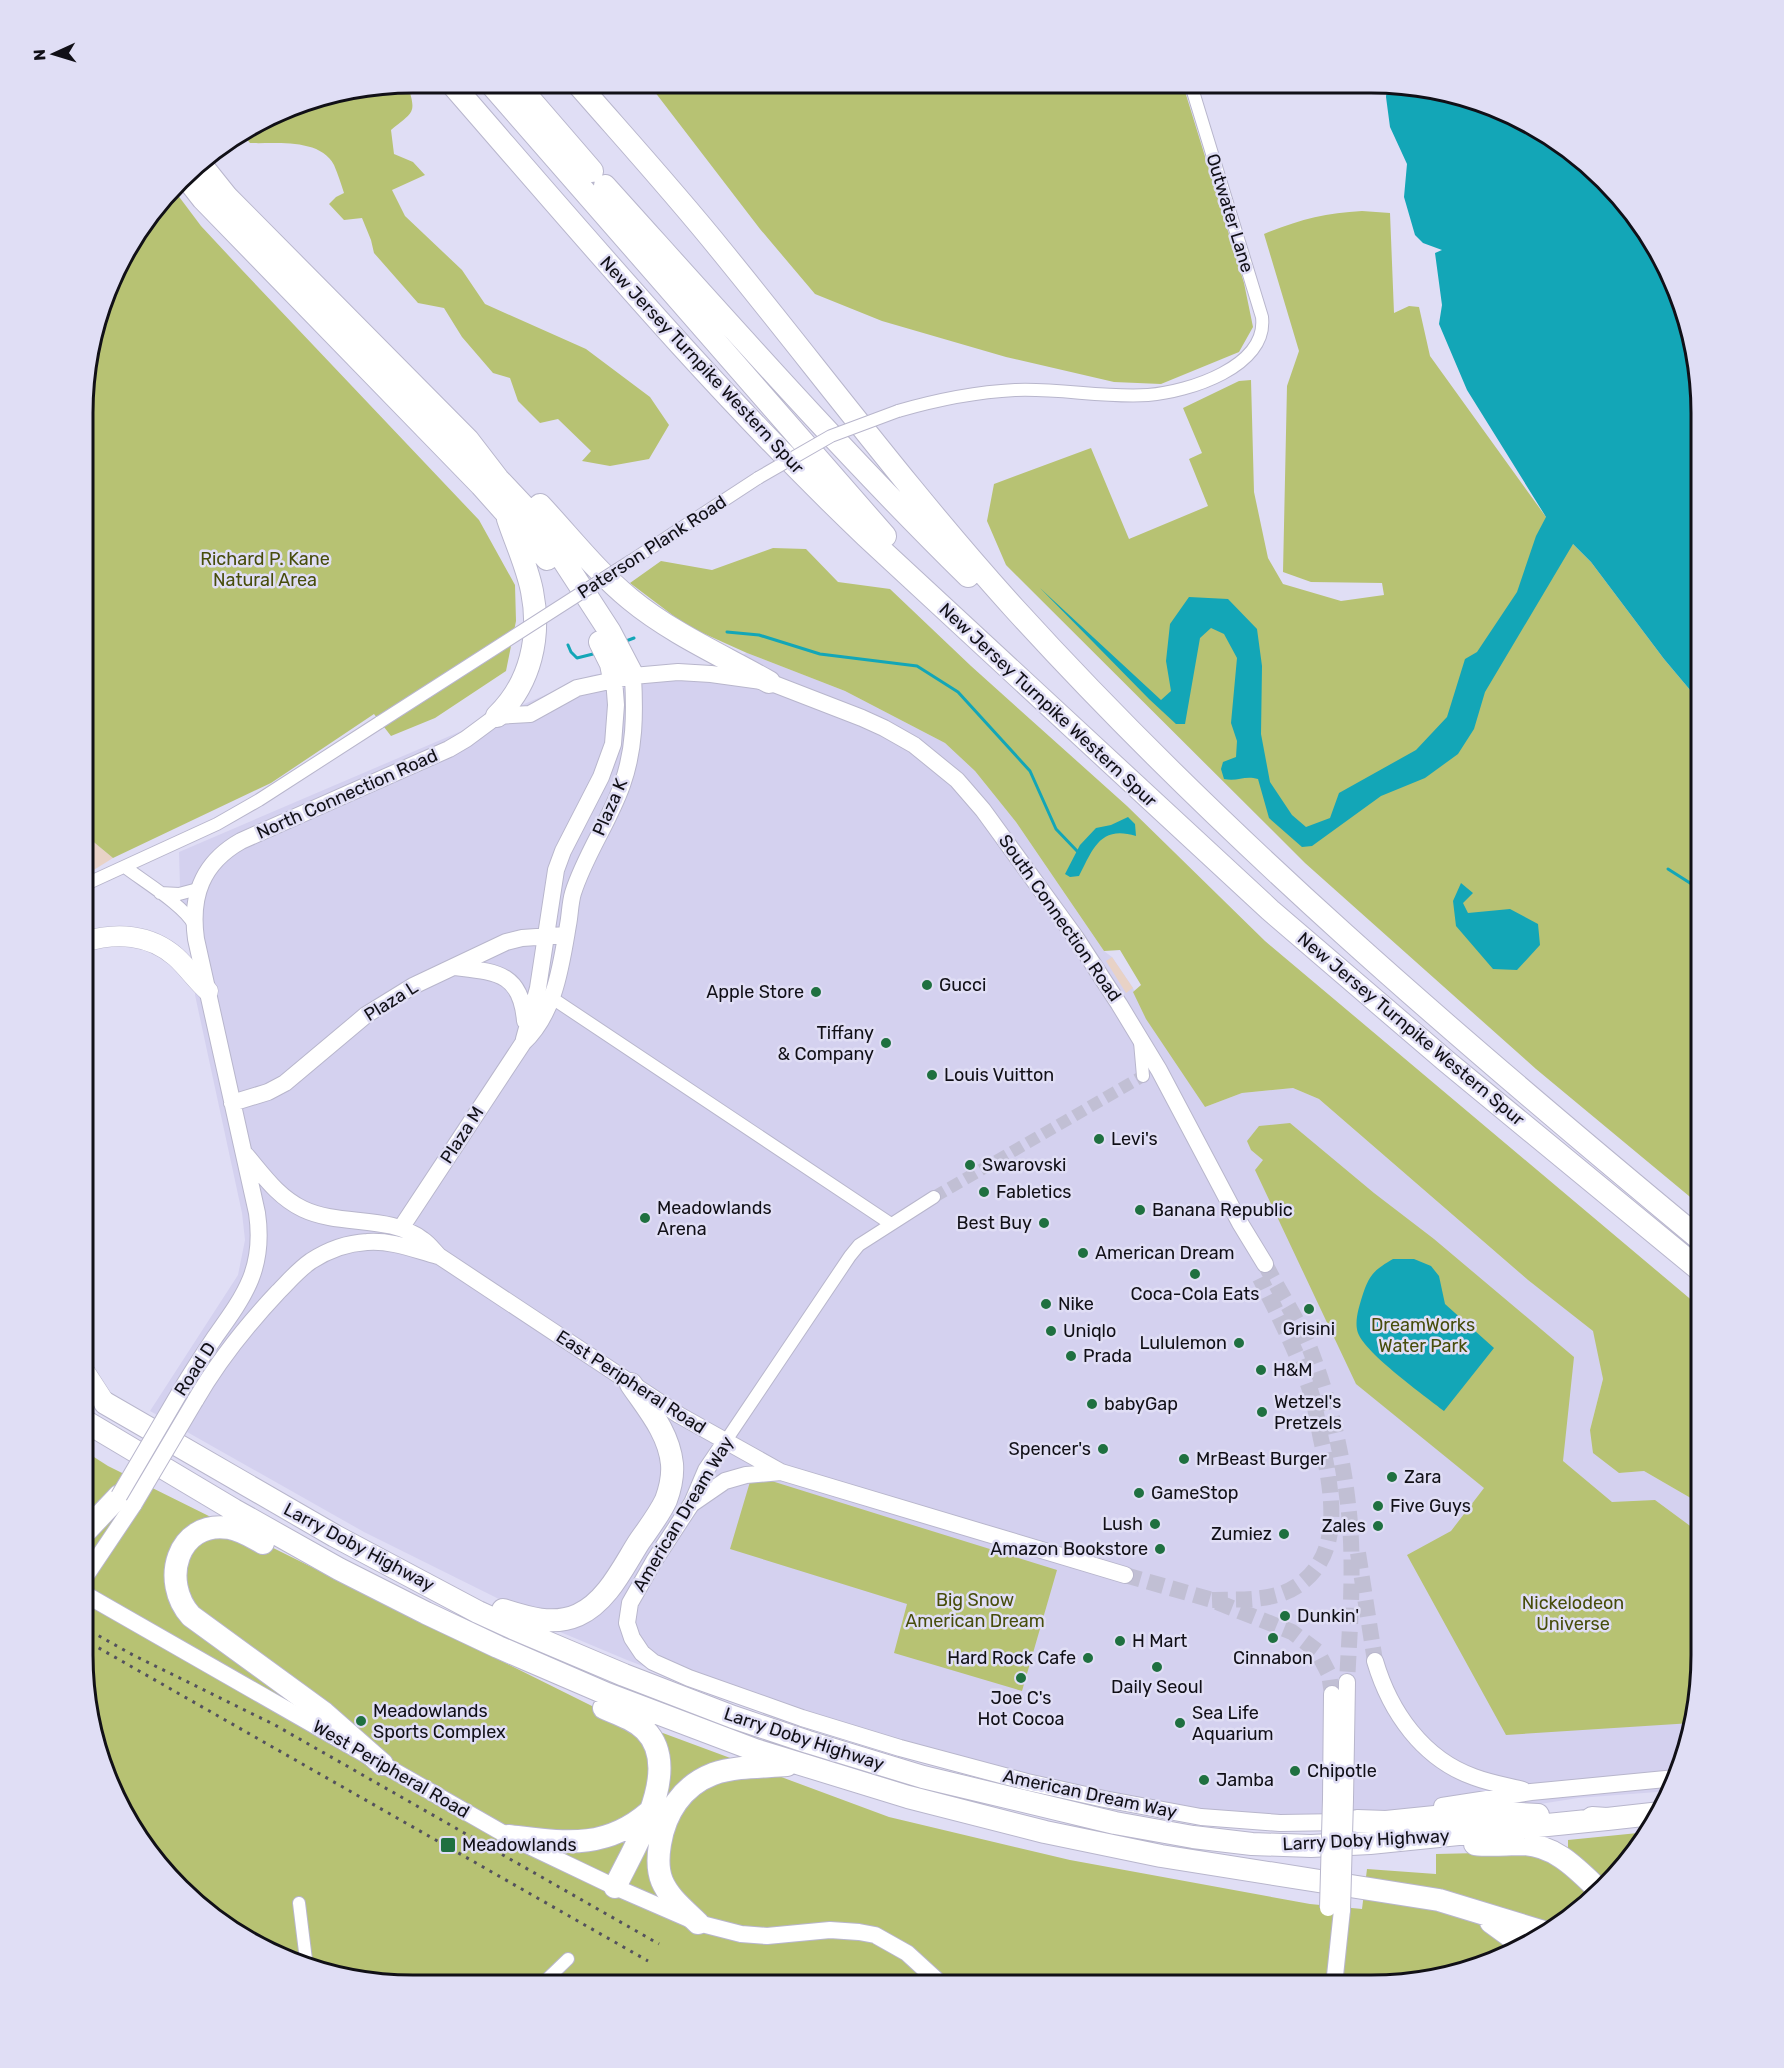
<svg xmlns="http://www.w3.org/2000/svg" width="1784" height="2068" font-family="Rubik,sans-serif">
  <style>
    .built { fill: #d4d1ef }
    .industrial { fill: #e8d2c6 }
    .green { fill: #b7c273 }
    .water { fill: #13a6b7 }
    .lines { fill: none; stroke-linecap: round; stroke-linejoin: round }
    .stream { stroke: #13a6b7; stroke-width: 3 }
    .street-tunnel { stroke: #c1bfd4; stroke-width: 12; stroke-dasharray: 12 6; stroke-linecap: butt }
    .secondary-tunnel { stroke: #c1bfd4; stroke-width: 16; stroke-dasharray: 16 8; stroke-linecap: butt }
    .street-casing { stroke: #b8b6cc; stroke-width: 14 }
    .secondary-casing { stroke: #b8b6cc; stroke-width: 18 }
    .primary-casing { stroke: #b8b6cc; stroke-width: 21 }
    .highway-casing { stroke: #b8b6cc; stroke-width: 24 }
    .street { stroke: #fff; stroke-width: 12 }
    .secondary { stroke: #fff; stroke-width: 16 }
    .primary { stroke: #fff; stroke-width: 20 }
    .highway { stroke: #fff; stroke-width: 22 }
    .rail { stroke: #53515d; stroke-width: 3; stroke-dasharray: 3 6; stroke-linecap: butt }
    .street-bridge-casing { stroke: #b8b6cc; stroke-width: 14; stroke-linecap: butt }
    .secondary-bridge-casing { stroke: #b8b6cc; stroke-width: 18; stroke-linecap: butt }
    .street-bridge { stroke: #fff; stroke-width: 12 }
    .secondary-bridge { stroke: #fff; stroke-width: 16 }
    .poi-dot { fill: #1f7040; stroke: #e0def5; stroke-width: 2 }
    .labels { text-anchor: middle; stroke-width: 5; stroke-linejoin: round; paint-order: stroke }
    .street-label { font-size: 18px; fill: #111017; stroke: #e0def5 }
    .park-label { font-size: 18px; fill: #474d0b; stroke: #e0def5 }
    .poi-label { font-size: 18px; fill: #111017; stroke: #e0def5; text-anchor: start }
    .rim { fill: none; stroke: #111017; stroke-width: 3 }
  </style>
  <rect width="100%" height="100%" fill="#e0def5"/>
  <path class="built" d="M747 653 845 691 945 743 975 771 1016 822 1104 951 1112 957 1133 988 1147 1019 1205 1107 1242 1093 1293 1088 1319 1099 1528 1280 1594 1331 1603 1379 1590 1430 1619 1473 1644 1471 1701 1504V1677L1684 1761 1670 1791 1578 1798 1446 1819 1207 1823 701 1688 627 1660 546 1626 511 1605 364 1532 150 1411 238 1275 245 1240 242 1213 195 995V969L180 887 179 852 592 675 649 667 705 666Z"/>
  <path class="industrial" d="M84 834 113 858 84 876Z
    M1112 957 1133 988 1126 993 1106 961Z"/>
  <path class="green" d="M407 83C417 114 414 111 391 130L394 154 413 162 425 175 392 190 405 216 462 270 485 304 586 349 650 397 669 425 649 459 610 466 582 461 591 451 558 419 540 423 518 401 510 378 493 373 462 337 444 308 418 303 374 253 371 240 362 218 344 220 329 204 336 197 344 193C341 184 338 174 334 165 320 138 276 144 250 143L244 136 306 100Z
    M648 83 1183 85 1244 283 1253 327 1239 352 1161 384 1114 382 1006 357 882 321 815 294 760 229Z
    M174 190 201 226 242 270 479 520 515 585 516 621 506 671 435 718 391 736 374 714 271 783 113 858 84 834 85 369 127 248Z
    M1362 211 1390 213 1394 313 1409 306 1419 307 1430 356 1546 517 1591 562 1664 659 1701 703V1206L1536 1069 1305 863 1006 565 987 521 994 484 1091 448 1129 539 1208 506 1189 459 1202 453 1183 408 1239 381 1251 380 1254 492 1268 558 1283 584 1341 601 1384 595 1382 583 1311 582 1283 572 1287 386 1299 351 1264 234C1298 220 1325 213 1362 211Z
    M773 548 806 549 838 582 890 589 971 666 1127 806 1265 941 1701 1308V1504L1644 1471 1619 1473 1593 1453 1590 1430 1603 1379 1593 1331 1528 1280 1319 1099 1293 1088 1242 1093 1205 1107 1146 1019 1133 992 1141 985 1120 950 1104 951 1016 822 975 771 945 743 845 691 747 653 687 626 630 583 661 561 712 570Z
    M1290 1123 1374 1193 1434 1239 1574 1357 1563 1461 1612 1502 1655 1500 1697 1531H1701V1677L1692 1723 1506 1735 1407 1555 1451 1531 1484 1488 1356 1384 1255 1170 1263 1160 1251 1150 1247 1141 1259 1126Z
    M83 1450 108 1466 598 1709 889 1817 1070 1860 1310 1904 1362 1909 1367 1869 1436 1874V1854L1522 1852 1550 1859 1593 1898 1537 1941 1457 1974 1393 1985H391L307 1968 247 1941 179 1889 127 1821 94 1741 83 1656Z
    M752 1475 1057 1570 1022 1691 894 1653 907 1604 730 1549Z
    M1648 1832 1606 1888 1568 1853V1840Z"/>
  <path class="water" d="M1387 85H1415L1497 107 1555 138 1605 179 1657 247 1690 327 1701 412V703L1664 659 1591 562 1573 544 1485 692 1474 729 1458 754 1425 778 1381 796 1312 846 1302 847 1269 818 1258 779C1244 775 1238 782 1224 779L1221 769 1223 762 1236 757 1237 741 1231 723 1237 658 1224 634 1211 628 1200 638 1185 724H1176L1149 699 1040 588 1161 700 1171 691 1166 661 1170 624 1189 597 1228 599 1257 629 1262 666 1261 734 1270 782 1292 815 1306 827 1330 818 1339 793 1416 750 1447 717 1465 659 1477 652 1517 592 1536 536 1546 517 1467 390 1439 324 1442 305 1435 253 1442 250 1423 243 1415 235 1404 197 1407 164 1390 127 1386 97Z
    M1128 817 1135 824 1136 836C1100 825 1093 849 1079 876L1070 877 1065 874 1080 845 1096 828 1111 825Z
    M1461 883 1473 893 1463 903 1468 913 1510 909 1538 924 1540 945 1517 970 1493 969 1456 926 1453 901Z
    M1393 1259H1414L1431 1266 1439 1276 1445 1304 1494 1348 1444 1411C1425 1396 1366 1354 1358 1333 1354 1322 1359 1307 1362 1297 1369 1275 1374 1270 1393 1259Z"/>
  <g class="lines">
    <path class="stream" d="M727 632 759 635 820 654 917 666 958 692 1030 771 1056 829 1078 852
      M626 641 634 638
      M568 645 571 652 577 658 597 653
      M1668 869 1701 890"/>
    <path class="street-tunnel" d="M934 1197 1143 1076"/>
    <path class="secondary-tunnel" d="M1265 1264C1280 1293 1298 1320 1310 1349 1329 1398 1342 1451 1348 1504 1355 1559 1350 1626 1347 1682
      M1358 1553 1375 1661
      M1125 1575 1212 1600 1292 1632 1317 1651 1329 1674 1332 1694
      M1212 1600C1240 1599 1273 1602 1297 1586 1344 1555 1332 1495 1323 1448 1319 1432 1317 1415 1313 1399 1300 1357 1279 1317 1260 1278"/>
    <defs>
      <path id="street" d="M898 411C936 400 975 392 1015 390 1060 388 1104 398 1148 395 1188 392 1268 367 1262 317L1191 85
        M631 561 758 478
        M125 867C143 881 185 906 194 925
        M84 885 217 824 259 800 380 722
        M160 893 179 894 198 889
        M552 998 891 1224
        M1140 1042 1143 1076
        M725 1442 850 1256 859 1245 934 1197
        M299 1903 307 1968
        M541 1985 568 1959"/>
      <path id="secondary" d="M454 967C496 972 521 972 525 1021
        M524 1039 538 988 556 870 563 851 601 777 613 744 616 705 614 679
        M232 1103 268 1092 285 1083 366 1015 413 986 506 942 522 938 566 935
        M246 1155C263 1175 278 1197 303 1209 341 1227 389 1214 423 1240 429 1244 434 1251 439 1256L679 1415 781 1472 1125 1575
        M401 1228 523 1043C555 1013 561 966 568 925 570 915 570 903 573 893 585 855 609 822 622 785 635 749 635 713 633 676
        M180 1392C191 1373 203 1355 215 1337 245 1295 265 1268 257 1213L196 939C190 896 202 863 241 841L449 749 466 739 497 716 530 714 577 688 633 676 678 672 711 674 769 682 862 718 884 728 914 745 957 780 983 810 1076 938 1119 1004 1159 1070 1240 1223 1265 1264
        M195 1401C218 1361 246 1326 278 1292 289 1281 298 1270 311 1261 328 1250 348 1243 367 1242 392 1240 415 1250 438 1256
        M725 1442 706 1470 692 1503 654 1561 630 1603 627 1623 632 1638 642 1653 653 1662 689 1678 802 1718 900 1748 1027 1782 1104 1799 1201 1817 1280 1823 1343 1822
        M693 1503 725 1481 746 1475 781 1472
        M83 1580 134 1504
        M83 1593 508 1836 615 1887 698 1923 741 1934 767 1936 830 1930 859 1932 875 1935 907 1953 942 1985
        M1375 1661C1390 1712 1423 1759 1474 1777 1490 1783 1507 1786 1523 1790
        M1331 1799 1332 1694
        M1345 1799 1347 1682
        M1442 1806 1531 1792 1676 1778
        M1334 1985 1342 1910"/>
      <path id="primary" d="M84 942C116 932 150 934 176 957 187 967 196 980 208 991
        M83 1369 105 1403"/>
      <path id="highway" d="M451 83C585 237 717 394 866 536L1270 910 1446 1061 1701 1271
        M490 83 885 536
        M516 83 592 171
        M577 83C625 138 674 192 720 249 818 369 910 493 1014 608 1224 839 1461 1041 1701 1240
        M199 162 227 197 468 440 498 479 533 516 547 535 610 632 633 676
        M185 176 203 199 481 485 547 559
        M605 186C724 318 841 451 968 576
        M540 505C569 536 597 572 630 599 671 633 723 656 769 682
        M600 642 611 664 614 679
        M497 716C531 683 541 636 532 591 527 566 516 543 508 519
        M105 1403 335 1536 478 1612 513 1628 624 1675 733 1717 808 1742 923 1777 1115 1823 1193 1837 1252 1844 1311 1846 1370 1843 1607 1819
        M83 1420 234 1510 339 1569 426 1613 498 1647 607 1694 755 1750 908 1797 1045 1832 1161 1856 1439 1900 1547 1933
        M83 1534 119 1496
        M263 1543C252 1537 241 1530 229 1528 177 1520 160 1582 191 1616L324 1713 382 1764
        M503 1610C528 1618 553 1626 578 1615 607 1602 623 1567 639 1542 648 1529 659 1515 666 1500 670 1489 673 1476 672 1464 669 1433 648 1409 631 1384
        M604 1708C618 1714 634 1719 645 1730 684 1769 634 1847 615 1887
        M1592 1818 1607 1819 1661 1813
        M1357 1821 1386 1822 1484 1812 1538 1815
        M508 1836C562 1842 604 1851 649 1812
        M1475 1844C1491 1846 1506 1844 1522 1844 1556 1845 1578 1870 1601 1892
        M1491 1922 1524 1946
        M698 1923C685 1910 669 1898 662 1881 657 1869 658 1856 660 1844 665 1813 682 1786 713 1774 736 1766 763 1767 787 1765"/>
    </defs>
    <use href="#street" class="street-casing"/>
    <use href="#secondary" class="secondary-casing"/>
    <use href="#primary" class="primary-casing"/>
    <use href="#highway" class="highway-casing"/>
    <use href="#street" class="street"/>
    <use href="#secondary" class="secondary"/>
    <use href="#primary" class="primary"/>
    <use href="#highway" class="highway"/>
    <path class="rail" d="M83 1627 133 1655 275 1725 659 1944
      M83 1639 648 1961"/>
    <defs>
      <path id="street-bridge" d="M758 478 831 436 898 411
        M380 722 631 561"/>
      <path id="secondary-bridge" d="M119 1496 180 1392
        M134 1504 195 1401
        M1328 1908 1331 1799
        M1342 1910 1345 1799"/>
    </defs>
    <use href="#street-bridge" class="street-bridge-casing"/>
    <use href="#secondary-bridge" class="secondary-bridge-casing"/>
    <use href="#street-bridge" class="street-bridge"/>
    <use href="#secondary-bridge" class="secondary-bridge"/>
  </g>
  <g class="poi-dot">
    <circle cx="927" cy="985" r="6"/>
    <circle cx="816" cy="992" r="6"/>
    <circle cx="886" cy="1043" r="6"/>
    <circle cx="932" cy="1075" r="6"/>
    <circle cx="1099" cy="1139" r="6"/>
    <circle cx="970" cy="1165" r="6"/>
    <circle cx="984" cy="1192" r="6"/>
    <circle cx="1140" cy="1210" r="6"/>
    <circle cx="645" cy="1218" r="6"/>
    <circle cx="1044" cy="1223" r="6"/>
    <circle cx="1083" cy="1253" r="6"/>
    <circle cx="1195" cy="1274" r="6"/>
    <circle cx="1046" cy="1304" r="6"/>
    <circle cx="1309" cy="1309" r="6"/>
    <circle cx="1051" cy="1331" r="6"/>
    <circle cx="1239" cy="1343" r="6"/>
    <circle cx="1071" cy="1356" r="6"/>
    <circle cx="1261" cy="1370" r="6"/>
    <circle cx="1092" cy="1404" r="6"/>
    <circle cx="1262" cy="1412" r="6"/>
    <circle cx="1103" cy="1449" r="6"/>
    <circle cx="1184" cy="1459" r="6"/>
    <circle cx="1392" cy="1477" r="6"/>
    <circle cx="1139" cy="1493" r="6"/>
    <circle cx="1378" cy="1506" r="6"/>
    <circle cx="1155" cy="1524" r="6"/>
    <circle cx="1378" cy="1526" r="6"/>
    <circle cx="1284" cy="1534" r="6"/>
    <circle cx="1160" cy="1549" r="6"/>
    <circle cx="1285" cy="1616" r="6"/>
    <circle cx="1273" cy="1638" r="6"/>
    <circle cx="1120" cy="1641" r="6"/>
    <circle cx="1088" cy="1658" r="6"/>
    <circle cx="1157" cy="1667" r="6"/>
    <circle cx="1021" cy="1678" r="6"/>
    <circle cx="361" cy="1721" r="6"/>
    <circle cx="1180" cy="1723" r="6"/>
    <circle cx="1295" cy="1771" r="6"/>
    <circle cx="1204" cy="1780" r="6"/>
    <rect x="440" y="1837" width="16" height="16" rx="3"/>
  </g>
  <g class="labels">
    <g class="street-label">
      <text transform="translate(1230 213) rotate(73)" y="6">Outwater Lane</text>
      <text transform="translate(702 365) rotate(47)" y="6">New Jersey Turnpike Western Spur</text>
      <text transform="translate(652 547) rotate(-33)" y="6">Paterson Plank Road</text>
      <text transform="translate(1048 705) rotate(43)" y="6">New Jersey Turnpike Western Spur</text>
      <text transform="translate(347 794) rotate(-24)" y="6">North Connection Road</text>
      <text transform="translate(610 807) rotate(-66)" y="6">Plaza K</text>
      <text transform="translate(1060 918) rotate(55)" y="6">South Connection Road</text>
      <text transform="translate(391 1001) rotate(-32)" y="6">Plaza L</text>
      <text transform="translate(1411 1029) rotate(40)" y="6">New Jersey Turnpike Western Spur</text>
      <text transform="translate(462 1135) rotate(-57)" y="6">Plaza M</text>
      <text transform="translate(195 1369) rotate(-57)" y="6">Road D</text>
      <text transform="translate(631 1382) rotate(33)" y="6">East Peripheral Road</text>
      <text transform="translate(683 1514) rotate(-59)" y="6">American Dream Way</text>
      <text transform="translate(359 1547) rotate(28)" y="6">Larry Doby Highway</text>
      <text transform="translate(804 1739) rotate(18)" y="6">Larry Doby Highway</text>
      <text transform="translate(391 1769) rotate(30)" y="6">West Peripheral Road</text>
      <text transform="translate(1090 1794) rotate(12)" y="6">American Dream Way</text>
      <text transform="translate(1366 1840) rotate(-3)" y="6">Larry Doby Highway</text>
    </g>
    <g class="park-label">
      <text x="265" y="565">Richard P. Kane<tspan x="265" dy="21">Natural Area</tspan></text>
      <text x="1423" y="1331">DreamWorks<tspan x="1423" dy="21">Water Park</tspan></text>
      <text x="975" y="1606">Big Snow<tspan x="975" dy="21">American Dream</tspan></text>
      <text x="1573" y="1609">Nickelodeon<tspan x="1573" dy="21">Universe</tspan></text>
    </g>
    <g class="poi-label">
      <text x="939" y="991">Gucci</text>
      <text x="804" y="998" text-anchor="end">Apple Store</text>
      <text x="874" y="1039" text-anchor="end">Tiffany<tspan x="874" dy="21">&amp; Company</tspan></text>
      <text x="944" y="1081">Louis Vuitton</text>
      <text x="1111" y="1145">Levi's</text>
      <text x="982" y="1171">Swarovski</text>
      <text x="996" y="1198">Fabletics</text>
      <text x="657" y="1214">Meadowlands<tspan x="657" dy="21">Arena</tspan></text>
      <text x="1152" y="1216">Banana Republic</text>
      <text x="1032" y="1229" text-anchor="end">Best Buy</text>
      <text x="1095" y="1259">American Dream</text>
      <text x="1195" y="1300" text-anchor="middle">Coca-Cola Eats</text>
      <text x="1058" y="1310">Nike</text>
      <text x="1309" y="1335" text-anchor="middle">Grisini</text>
      <text x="1063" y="1337">Uniqlo</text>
      <text x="1227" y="1349" text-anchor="end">Lululemon</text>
      <text x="1083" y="1362">Prada</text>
      <text x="1273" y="1376">H&amp;M</text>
      <text x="1274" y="1408">Wetzel's<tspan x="1274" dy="21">Pretzels</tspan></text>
      <text x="1104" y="1410">babyGap</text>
      <text x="1091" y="1455" text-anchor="end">Spencer's</text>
      <text x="1196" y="1465">MrBeast Burger</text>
      <text x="1404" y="1483">Zara</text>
      <text x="1151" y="1499">GameStop</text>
      <text x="1390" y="1512">Five Guys</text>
      <text x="1143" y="1530" text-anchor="end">Lush</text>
      <text x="1366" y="1532" text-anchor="end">Zales</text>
      <text x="1272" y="1540" text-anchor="end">Zumiez</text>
      <text x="1148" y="1555" text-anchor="end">Amazon Bookstore</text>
      <text x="1297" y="1622">Dunkin'</text>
      <text x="1132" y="1647">H Mart</text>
      <text x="1076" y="1664" text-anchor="end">Hard Rock Cafe</text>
      <text x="1273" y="1664" text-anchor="middle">Cinnabon</text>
      <text x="1157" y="1693" text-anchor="middle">Daily Seoul</text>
      <text x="1021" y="1704" text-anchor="middle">Joe C's<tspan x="1021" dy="21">Hot Cocoa</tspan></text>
      <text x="373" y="1717">Meadowlands<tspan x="373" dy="21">Sports Complex</tspan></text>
      <text x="1192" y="1719">Sea Life<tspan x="1192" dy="21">Aquarium</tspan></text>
      <text x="1307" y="1777">Chipotle</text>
      <text x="1216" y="1786">Jamba</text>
      <text x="462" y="1851">Meadowlands</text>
    </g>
  </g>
  <path d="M0 0H1784V2068H0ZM413 93H1371A320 320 0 0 1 1691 413V1655A320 320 0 0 1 1371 1975H413A320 320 0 0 1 93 1655V413A320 320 0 0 1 413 93Z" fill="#e0def5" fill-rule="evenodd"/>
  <path class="rim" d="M413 93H1371A320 320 0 0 1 1691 413V1655A320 320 0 0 1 1371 1975H413A320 320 0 0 1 93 1655V413A320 320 0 0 1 413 93Z"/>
  <g transform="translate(54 54) rotate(266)" stroke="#e0def5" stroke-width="4.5" paint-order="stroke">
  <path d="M0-4.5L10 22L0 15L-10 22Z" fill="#111017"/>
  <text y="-9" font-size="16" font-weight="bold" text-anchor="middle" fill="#111017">N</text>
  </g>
</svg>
